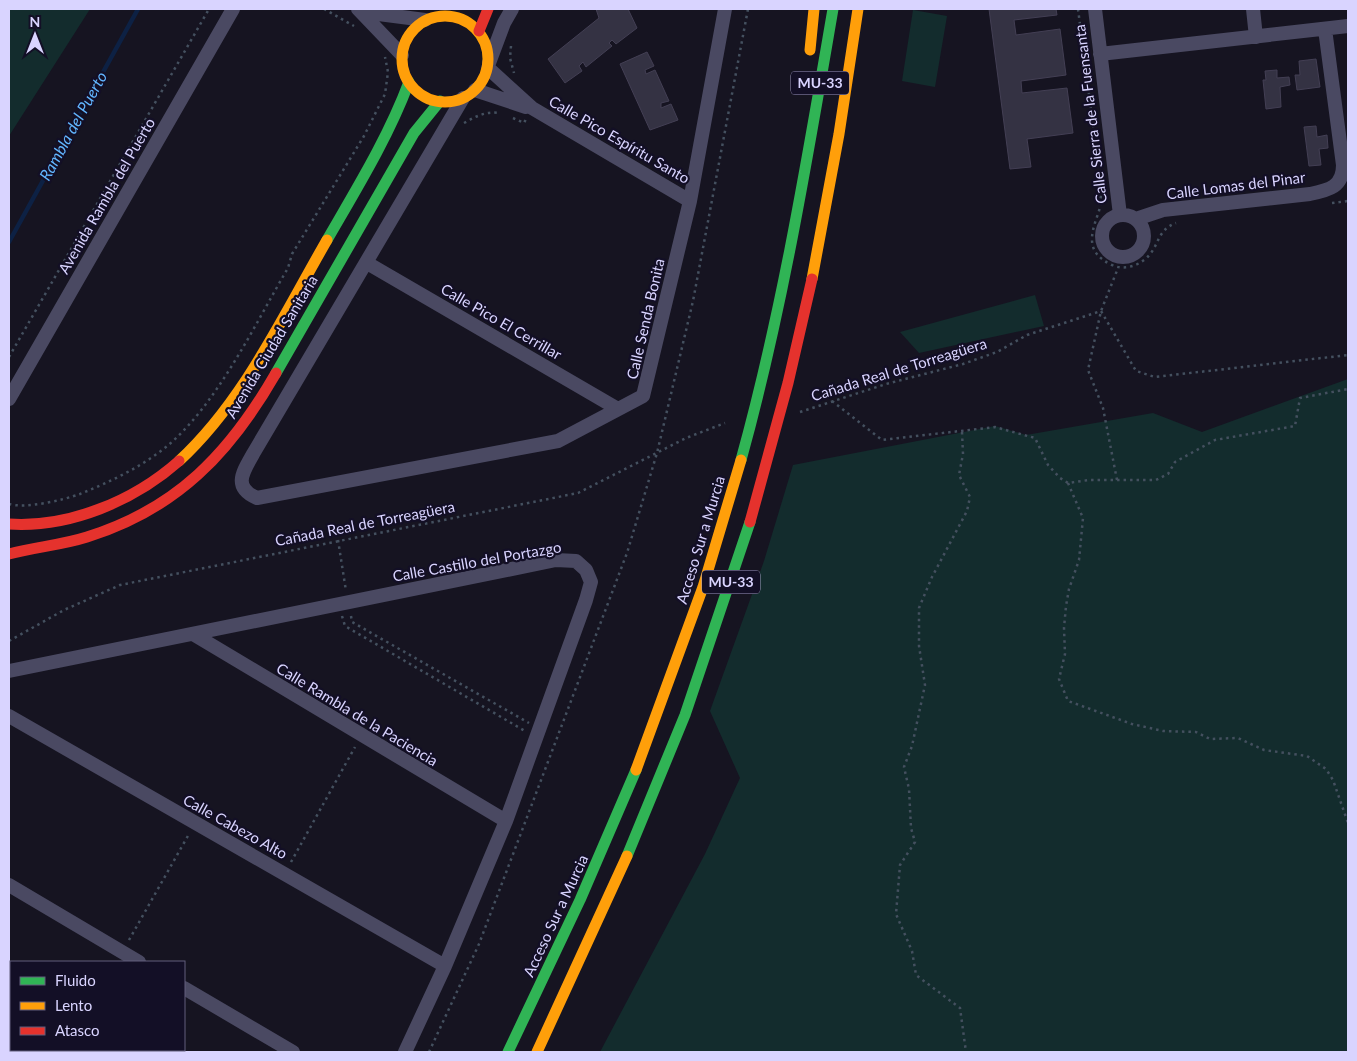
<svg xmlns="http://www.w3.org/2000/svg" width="1357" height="1061" font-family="Lato,sans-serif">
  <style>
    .green { fill: #132c2d }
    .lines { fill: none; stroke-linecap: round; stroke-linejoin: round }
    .stream { stroke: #0d2144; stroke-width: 4.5 }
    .building { fill: #343243; stroke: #433f54 }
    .path { stroke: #44505f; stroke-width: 2.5; stroke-dasharray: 2.5 4; stroke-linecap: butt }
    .street { stroke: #4a4962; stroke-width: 14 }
    .fast { stroke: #30b455; stroke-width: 11 }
    .slow { stroke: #ff9f0a; stroke-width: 11 }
    .jam { stroke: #e5322d; stroke-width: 11 }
    .labels { text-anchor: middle; stroke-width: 4.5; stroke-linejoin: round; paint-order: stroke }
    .shield { fill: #130f26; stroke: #9e99be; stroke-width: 1 }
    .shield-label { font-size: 14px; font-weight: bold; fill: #d9d4ff }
    .street-label { font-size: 15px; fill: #d9d4ff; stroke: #130f26 }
    .water-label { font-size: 16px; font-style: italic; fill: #62b6ff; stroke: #130f26 }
  </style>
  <rect width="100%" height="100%" fill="#161421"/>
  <path class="green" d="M9 9H90L9 136Z
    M913 10 947 16 935 87 902 81Z
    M1035 295 1044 326 919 353 900 332Z
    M1348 379V1052H600L705 854 740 778 710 711 764 561 793 465 995 426 1026 435 1153 413 1202 432Z"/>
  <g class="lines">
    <path class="stream" d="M9 242 138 9"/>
  </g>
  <path class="building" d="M596 9H628L637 28 616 44 612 40 609 43 612 46 586 67 583 62 579 66 582 71 565 83 548 59 599 18Z
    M989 9H1056L1057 15 1014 20 1016 35 1060 29 1066 75 1021 81 1022 93 1067 88 1073 133 1027 139 1031 167 1010 169Z
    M647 52 654 66 645 70 646 74 655 70 669 101 661 103V108L671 104 678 120 650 130 620 64Z
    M1316 59 1320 87 1297 90 1295 75H1300L1299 61Z
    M1277 70V78L1289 77 1290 85 1280 87 1281 107 1266 109 1263 80H1266L1265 71Z
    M1316 126 1317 137 1327 135 1328 148 1319 149 1321 165 1309 166 1304 127Z"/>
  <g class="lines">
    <path class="path" d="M324 9 354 26
      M1078 9 1101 187C1101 195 1101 206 1098 214 1090 236 1086 253 1112 265 1122 270 1135 267 1144 260 1160 248 1155 231 1176 223
      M511 46 510 58 514 73
      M513 118 524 123 526 119
      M464 123C475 117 485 111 499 113
      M1332 203 1348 201
      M9 357 209 9
      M832 401 882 440 995 427 1035 438 1048 465 1060 478 1068 483 1089 480H1156L1168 474 1175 462 1215 440 1295 426 1300 398 1348 389
      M800 412 886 384 963 364 997 352 1027 335 1101 311 1136 371 1155 377 1348 355
      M962 432 963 454 959 475 970 497 967 511 932 577 919 608V646L925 685 912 746 904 767 909 789 911 828 915 842 900 865 896 914 912 951 916 975 960 1008 966 1052
      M1117 480 1103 408 1088 370 1101 311 1118 268
      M1068 483 1083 518 1079 560 1069 589 1066 606 1064 628 1065 654 1059 679 1068 701 1132 724 1163 731 1196 732 1210 739 1238 738 1264 750 1307 756 1326 769 1333 780 1348 823
      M9 504C26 509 63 500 80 494 110 482 141 467 166 447 217 405 255 324 288 268L292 254 364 136 385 94 388 72 385 57
      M338 540 346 591
      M342 616 345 626 525 731
      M351 616 352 622 529 723
      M9 641 64 610 120 585 578 493 686 438 725 423
      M291 862 355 747
      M129 940 189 834
      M9 993 11 994
      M9 1009 11 1010
      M82 1050 86 1052
      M105 1050 109 1052
      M429 1052 479 944 627 553 657 453 693 301 748 9"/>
    <path class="street" d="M358 9 402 55
      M1095 9 1120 215
      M1253 9 1256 37
      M363 12 425 20
      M1100 54 1348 26
      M489 63 504 23 512 9
      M488 68 532 108 690 201
      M475 90 526 107
      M463 98 253 454C243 472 232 487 257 498L558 441 643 396 690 201 725 9
      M1102 236a21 21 0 1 1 42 0a21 21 0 1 1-42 0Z
      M1136 219 1163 210 1310 194C1329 190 1343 187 1343 165L1325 29
      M367 263 618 409
      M9 399 233 9
      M193 634 506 821
      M9 671 556 560 576 561 586 570 591 582 586 600 506 821 445 966 405 1052
      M9 716 445 966
      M9 885 139 962
      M184 988 293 1052"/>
    <path class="fast" d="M327 240C357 188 388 138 409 82
      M276 373 414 133 440 101
      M741 460C782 312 807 160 833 9
      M627 856 685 715 750 522
      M508 1052 580 900 636 770"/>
    <path class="slow" d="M402 59a43 43 0 1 1 86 0a43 43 0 1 1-86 0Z
      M810 50 814 9
      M812 279 839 134 858 9
      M179 461C244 401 283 316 327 240
      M636 770 703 587 741 460
      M537 1052 627 856"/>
    <path class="jam" d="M479 31 488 9
      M750 522 788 383 812 279
      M9 524C69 528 134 501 179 461
      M9 554C35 547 62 545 87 537 177 509 230 453 276 373"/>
  </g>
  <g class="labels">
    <g class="shield">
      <rect x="791" y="71.5" width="58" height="23" rx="4"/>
      <rect x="702" y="570.5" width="58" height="23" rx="4"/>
    </g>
    <g class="shield-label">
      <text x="820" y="88">MU-33</text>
      <text x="731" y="587">MU-33</text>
    </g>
    <g class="street-label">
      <text transform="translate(1091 114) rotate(-97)" y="5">Calle Sierra de la Fuensanta</text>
      <text transform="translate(619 140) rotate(30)" y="5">Calle Pico Espíritu Santo</text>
      <text transform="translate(1236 186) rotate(-7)" y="5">Calle Lomas del Pinar</text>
      <text transform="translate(107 196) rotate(-60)" y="5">Avenida Rambla del Puerto</text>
      <text transform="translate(646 319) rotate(-77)" y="5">Calle Senda Bonita</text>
      <text transform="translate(501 322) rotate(30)" y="5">Calle Pico El Cerrillar</text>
      <text transform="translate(272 347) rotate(-59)" y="5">Avenida Ciudad Sanitaria</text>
      <text transform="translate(899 370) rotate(-17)" y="5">Cañada Real de Torreagüera</text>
      <text transform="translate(365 524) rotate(-11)" y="5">Cañada Real de Torreagüera</text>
      <text transform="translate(701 540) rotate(-73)" y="5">Acceso Sur a Murcia</text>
      <text transform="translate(477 562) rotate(-10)" y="5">Calle Castillo del Portazgo</text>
      <text transform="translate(357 715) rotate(31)" y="5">Calle Rambla de la Paciencia</text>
      <text transform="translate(235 827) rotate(29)" y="5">Calle Cabezo Alto</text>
      <text transform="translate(556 916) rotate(-65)" y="5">Acceso Sur a Murcia</text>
    </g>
    <g class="water-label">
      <text transform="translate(73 126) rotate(-61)" y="6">Rambla del Puerto</text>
    </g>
  </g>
  <rect width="1357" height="1061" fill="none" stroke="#d9d4ff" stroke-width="20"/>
  <rect x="10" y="961" width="175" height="90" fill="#130f26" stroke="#625e7d"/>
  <rect x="20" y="977" width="25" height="8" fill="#30b455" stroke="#625e7d"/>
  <text x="55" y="986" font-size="15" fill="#d9d4ff">Fluido</text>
  <rect x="20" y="1002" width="25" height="8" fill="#ff9f0a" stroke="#625e7d"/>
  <text x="55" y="1011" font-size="15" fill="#d9d4ff">Lento</text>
  <rect x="20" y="1027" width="25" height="8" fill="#e5322d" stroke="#625e7d"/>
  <text x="55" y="1036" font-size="15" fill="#d9d4ff">Atasco</text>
  <g transform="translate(35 35)" stroke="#130f26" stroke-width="4" paint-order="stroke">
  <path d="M0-4L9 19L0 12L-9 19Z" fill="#d9d4ff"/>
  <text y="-8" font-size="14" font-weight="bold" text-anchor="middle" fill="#d9d4ff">N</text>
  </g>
</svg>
